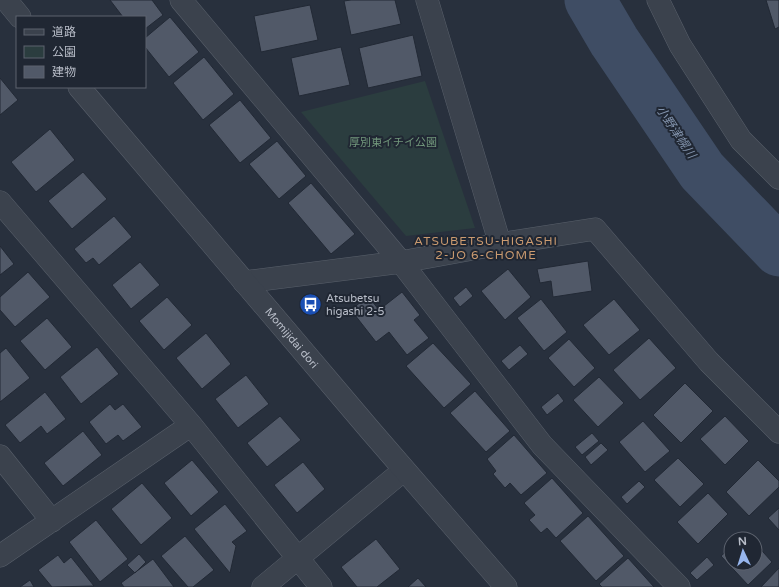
<svg xmlns="http://www.w3.org/2000/svg" width="779" height="587" font-family="'Varela Round','Noto Sans JP',sans-serif">
  <style>
    .green { fill: #2b3d3f }
    .lines { fill: none; stroke-linecap: round; stroke-linejoin: round }
    .river { stroke: #3f4d64; stroke-width: 51 }
    .building { fill: #515968; stroke: #222935 }
    .minor-casing { stroke: #59606b; stroke-width: 23 }
    .tertiary-casing { stroke: #59606b; stroke-width: 23 }
    .minor { stroke: #3b424d; stroke-width: 22 }
    .tertiary { stroke: #3b424d; stroke-width: 22 }
    .labels { text-anchor: middle; stroke-width: 4; stroke-linejoin: round; paint-order: stroke }
    .park-label { font-size: 11px; fill: #71977b; stroke: #202733 }
    .poi-label { font-size: 11px; fill: #b8bdc8; stroke: #202733; text-anchor: start }
    .street-label { font-size: 11px; fill: #b8bdc8; stroke: #202733 }
    .water-label { font-size: 12px; font-style: italic; fill: #8293ac; stroke: #202733 }
    .neighbourhood-label { font-size: 12px; letter-spacing: 1px; fill: #cb9b70; stroke: #202733 }
  </style>
  <rect width="100%" height="100%" fill="#28303d"/>
  <path class="green" d="M425 81 475 228 406 236 301 112Z"/>
  <g class="lines">
    <path class="river" d="M590 0 614 41 702 171 779 251"/>
  </g>
  <path class="building" d="M110 0H152L163 15 145 29V17H123Z
    M351 0H395L401 24 351 35 344 1Z
    M766 0H779V27L775 29Z
    M310 5 318 40 261 52 254 16Z
    M170 17 199 52 169 77 145 47V38Z
    M413 35 422 76 368 88 359 48Z
    M341 47 350 85 299 96 291 58Z
    M204 57 234 94 203 120 173 83Z
    M0 78 18 100 0 115Z
    M240 100 271 138 240 163 209 125Z
    M50 129 75 160 36 192 11 162Z
    M277 141 306 176 279 199 249 164Z
    M83 172 107 199 72 229 48 201Z
    M311 183 355 234 331 254 288 203Z
    M114 216 132 237 99 265 93 258 86 263 74 249Z
    M0 246 14 264 0 275Z
    M588 261 592 291 553 297 551 281 540 283 537 269Z
    M140 262 160 285 131 309 112 285Z
    M508 269 531 297 505 320 481 291Z
    M28 272 50 297 15 327 0 310V297Z
    M466 287 473 296 460 307 453 298Z
    M402 292 420 315 414 320 429 338 407 355 389 332 376 342 351 310 368 296 379 310Z
    M167 297 192 325 164 350 139 321Z
    M541 299 567 332 544 351 517 318Z
    M614 299 640 330 609 355 583 325Z
    M47 318 72 347 45 370 20 341Z
    M206 333 231 364 202 389 176 358Z
    M649 338 676 368 640 400 613 370Z
    M569 339 595 368 574 387 548 358Z
    M433 343 471 384 444 408 406 366Z
    M520 345 528 354 509 370 501 361Z
    M97 347 119 374 81 404 60 377Z
    M6 348 30 378 0 402V353Z
    M246 375 269 404 238 428 215 399Z
    M599 377 624 403 598 427 573 400Z
    M685 383 713 411 681 443 653 415Z
    M475 391 510 431 486 452 450 413Z
    M45 392 66 419 47 434 41 426 20 443 5 425Z
    M558 393 564 401 547 415 541 407Z
    M110 404 115 410 123 404 142 427 123 441 118 435 106 444 89 422Z
    M280 416 301 440 267 467 247 443Z
    M725 416 749 441 725 465 700 439Z
    M643 421 670 451 645 472 619 442Z
    M83 431 102 455 63 486 44 463Z
    M592 433 599 441 582 455 575 447Z
    M514 435 547 473 521 495 510 483 505 488 493 474 496 471 487 459Z
    M601 443 608 450 591 465 585 457Z
    M678 458 704 484 680 507 654 480Z
    M192 460 219 492 191 516 164 483Z
    M758 460 779 481V487L749 516 726 492Z
    M303 462 325 489 297 513 274 485Z
    M552 478 583 513 556 538 547 528 541 533 529 520 535 515 524 503Z
    M639 481 645 487 627 504 621 497Z
    M142 483 172 518 141 545 111 509Z
    M708 493 728 514 698 544 677 522Z
    M225 504 247 531 232 542 236 546 230 573 194 529Z
    M779 508V530L768 518Z
    M588 516 624 556 596 581 560 541Z
    M96 520 128 559 100 582 69 542Z
    M745 533 751 539H739Z
    M185 536 214 570 193 587H188L161 556Z
    M376 539 400 569 377 587H357L341 567Z
    M755 543 772 562 748 585 721 556 731 547V563H755Z
    M139 554 146 562 135 573 127 565Z
    M58 555 64 563 71 557 94 586 52 587 38 570Z
    M707 557 714 565 697 580 690 573Z
    M628 558 654 587H602L599 584Z
    M153 559 174 587H124L121 583Z
    M779 568V587H761Z
    M418 578 426 587H408Z
    M30 580 34 587H20Z"/>
  <g class="lines">
    <defs>
      <path id="minor" d="M181 0 401 262 542 445 679 587
        M427 0 500 244
        M658 0 680 45 741 140 779 178
        M0 202 191 425 321 587
        M244 282 401 262 500 244 595 229 709 362 779 432
        M0 456 52 521
        M0 556 191 425
        M263 587 404 470"/>
      <g id="tertiary">
        <path d="M6 0 20 17"/>
        <path id="s1" d="M79 87 370 430 506 587"/>
      </g>
    </defs>
    <use href="#minor" class="minor-casing"/>
    <use href="#tertiary" class="tertiary-casing"/>
    <use href="#minor" class="minor"/>
    <use href="#tertiary" class="tertiary"/>
  </g>
  <defs>
    <symbol id="bus-disc" viewBox="-11 -11 22 22"><circle r="9.5" fill="#1a4fb4" stroke="#202733"/><path d="M-5-6H5V4H4V6H2V4H-2V6H-4V4H-5ZM-3.5-4V0h7V-4ZM-3.5 1.2v1.5H-2V1.2ZM2 1.2v1.5H3.5V1.2Z" fill="#fff"/></symbol>
  </defs>
  <g fill-rule="evenodd">
    <use href="#bus-disc" x="298" y="292" width="25" height="25"/>
  </g>
  <g class="labels">
    <g class="park-label">
      <text x="393" y="146">厚別東イチイ公園</text>
    </g>
    <g class="poi-label">
      <text x="326" y="302">Atsubetsu<tspan x="326" dy="13">higashi 2-5</tspan></text>
    </g>
    <g class="street-label">
      <text dy="4" stroke="none"><textPath href="#s1" startOffset="329">Momijidai dori</textPath></text>
    </g>
    <g class="water-label">
      <text transform="translate(676 132) rotate(56)" y="4">小野津幌川</text>
    </g>
    <g class="neighbourhood-label">
      <text x="486" y="245">ATSUBETSU-HIGASHI<tspan x="486" dy="14">2-JO 6-CHOME</tspan></text>
    </g>
  </g>
  <rect x="16" y="16" width="130" height="72" fill="#202733" stroke="#5d636f"/>
  <rect x="24" y="29" width="20" height="6" fill="#3b424d" stroke="#5d636f"/>
  <text x="52" y="36" font-size="12" fill="#b8bdc8">道路</text>
  <rect x="24" y="46" width="20" height="12" fill="#2b3d3f" stroke="#5d636f"/>
  <text x="52" y="56" font-size="12" fill="#b8bdc8">公園</text>
  <rect x="24" y="66" width="20" height="12" fill="#515968" stroke="#5d636f"/>
  <text x="52" y="76" font-size="12" fill="#b8bdc8">建物</text>
  <g transform="translate(743 551) rotate(356)"><circle r="19" fill="#202733" stroke="#5d636f"/>
  <path d="M0-3L7 15L0 10L-7 15Z" fill="#97b6ee"/>
  <text y="-6" font-size="11" font-weight="bold" text-anchor="middle" fill="#b8bdc8">N</text>
  </g>
</svg>
